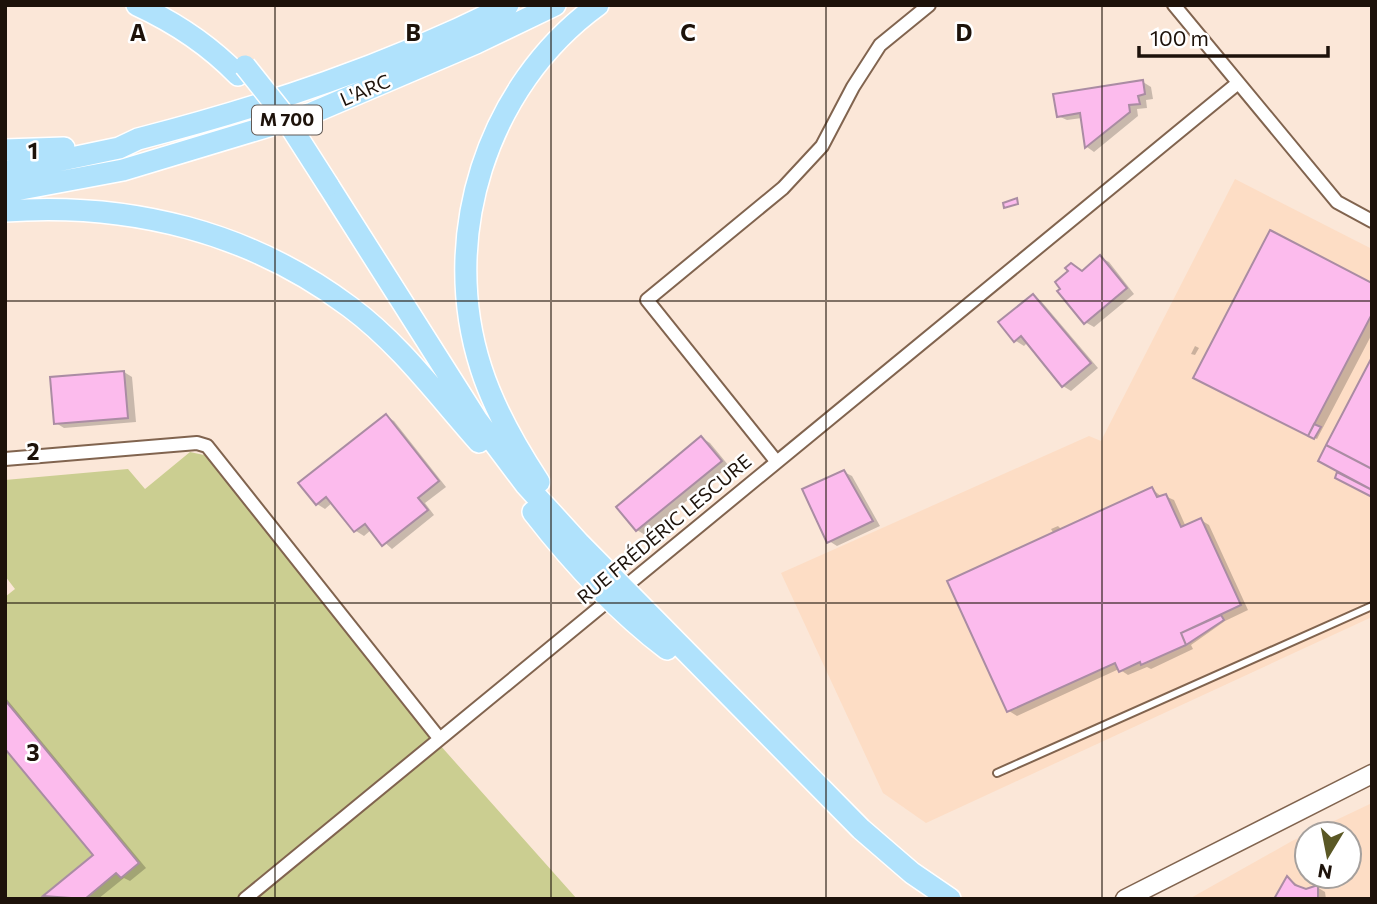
<svg xmlns="http://www.w3.org/2000/svg" width="1377" height="904" font-family="Commissioner,sans-serif">
  <style>
    .built { fill: #fdddc5; fill-rule: evenodd }
    .green { fill: #cbce91 }
    .shadow { fill: #0003 }
    .building { fill: #fcbbed; stroke: #aa8ca3; stroke-width: 2 }
    .lines { fill: none; stroke-linecap: round; stroke-linejoin: round }
    .service-casing { stroke: #81644f; stroke-width: 10 }
    .minor-casing { stroke: #81644f; stroke-width: 16 }
    .secondary-casing { stroke: #81644f; stroke-width: 21 }
    .trunk-casing { stroke: #fff; stroke-width: 24 }
    .service { stroke: #fff; stroke-width: 6 }
    .minor { stroke: #fff; stroke-width: 12 }
    .secondary { stroke: #fff; stroke-width: 18 }
    .trunk { stroke: #b0e2fc; stroke-width: 21 }
    .trunk-bridge-casing { stroke: #fff; stroke-width: 24; stroke-linecap: butt }
    .trunk-bridge { stroke: #b0e2fc; stroke-width: 21 }
    .grid { fill: none; stroke: #1d120a; stroke-width: 2; stroke-opacity: 0.55 }
    .labels { text-anchor: middle; stroke-width: 5; stroke-linejoin: round; paint-order: stroke }
    .shield { fill: #fff; stroke: #615954; stroke-width: 2 }
    .shield-label { font-size: 18px; font-weight: bold; fill: #1d120a }
    .street-label { font-size: 19px; fill: #1d120a; stroke: #fff }
    .grid-label { font-size: 23px; text-anchor: middle; font-weight: bold; fill: #1d120a; stroke: #fff; stroke-width: 5; stroke-linejoin: round; paint-order: stroke }
  </style>
  <rect width="100%" height="100%" fill="#fbe7d8"/>
  <path class="built" d="M1235 179 1372 249V617L926 823 883 793 781 573 1089 436 1101 441Z
    M1372 803V899H1189L1292 841ZM1307 834H1349V876H1307Z"/>
  <path class="green" d="M190 452 204 455 216 466 415 717 577 899H5V597L15 589 5 576V480L128 469 145 489Z"/>
  <path class="shadow" d="M1143 82 1151 87 1153 99 1146 100 1147 108 1137 109 1138 116 1094 152 1087 147 1082 118 1067 120 1058 116Z
    M1101 258 1109 262 1134 294 1094 327 1085 322 1083 272Z
    M1372 285V334L1317 439 1204 382Z
    M1033 296 1041 301 1098 368 1071 391 1063 386 1028 342 1024 346 1016 341 1001 323Z
    M1195 346 1199 348 1195 355 1191 354Z
    M124 372 132 377 136 422 64 428 56 423Z
    M386 416 394 421 446 487 425 503 434 515 392 549 371 530 364 536 356 531 333 502 325 509 317 504Z
    M702 438 710 443 729 466 645 535 637 530Z
    M844 472 852 476 880 526 837 546 829 541Z
    M1152 489 1162 497 1165 496 1174 500 1186 527 1201 520 1209 525 1248 610 1225 621 1191 645 1193 649 1151 669 1147 667 1128 675 1119 669 1017 716 1009 711 1054 534 1051 529 1058 526 1062 530Z
    M5 697 146 868 130 881 124 878 98 899 46 896 95 855 5 746Z
    M1288 878 1306 891 1317 887 1325 892 1326 899H1276Z"/>
  <path class="building" d="M1143 80 1145 94 1138 96 1140 104 1129 105 1130 112 1085 148 1080 113 1057 117 1053 94Z
    M1017 198 1018 204 1004 208 1003 203Z
    M1270 230 1372 283V314L1308 436 1193 378Z
    M1100 255 1127 288 1084 324 1057 291 1060 289 1055 282 1068 271 1065 268 1071 263 1082 271Z
    M1033 294 1091 363 1062 387 1021 336 1014 342 998 322Z
    M1372 357V469L1326 445Z
    M124 371 128 418 54 424 50 377Z
    M386 414 439 481 418 498 428 510 382 546 365 524 354 532 326 497 316 505 298 483Z
    M1314 424 1321 427 1314 439 1308 436Z
    M701 436 722 461 636 531 616 507Z
    M1326 445 1372 469V490L1318 461Z
    M844 470 873 521 827 543 802 489Z
    M1337 472 1372 490V497L1335 478Z
    M1152 487 1157 497 1166 494 1181 527 1201 518 1241 605 1181 633 1186 645 1141 665 1140 662 1119 672 1115 663 1007 712 947 581Z
    M1221 615 1224 620 1186 645 1181 633Z
    M5 700 139 863 121 878 116 873 85 899 43 896 93 855 5 749Z
    M1287 876 1295 885 1306 889 1318 885V899H1274Z"/>
  <g class="lines">
    <defs>
      <path id="service" d="M997 773 1372 606"/>
      <path id="minor" d="M1174 5 1337 202 1372 221
        M5 459 197 443 207 446 439 738
        M776 461 647 300 783 188 822 146 853 87 880 45 929 5
        M245 899 1238 83"/>
      <path id="secondary" d="M1125 899 1372 774"/>
      <path id="trunk" d="M137 5C176 23 208 44 238 75
        M5 150 64 148
        M5 172 119 148 138 139C266 106 389 65 508 5
        M328 185 477 420 526 485 579 543 861 829 912 873 950 899
        M5 192 123 170 312 113 476 43 555 5
        M5 211C130 202 250 232 350 307 400 344 438 396 479 442
        M539 482C516 447 494 409 481 368 439 238 486 86 598 5
        M533 512C571 561 617 611 667 649"/>
    </defs>
    <use href="#service" class="service-casing"/>
    <use href="#minor" class="minor-casing"/>
    <use href="#secondary" class="secondary-casing"/>
    <use href="#trunk" class="trunk-casing"/>
    <use href="#service" class="service"/>
    <use href="#minor" class="minor"/>
    <use href="#secondary" class="secondary"/>
    <use href="#trunk" class="trunk"/>
    <defs>
      <path id="trunk-bridge" d="M245 66 280 110 328 185"/>
    </defs>
    <use href="#trunk-bridge" class="trunk-bridge-casing"/>
    <use href="#trunk-bridge" class="trunk-bridge"/>
  </g>
  <path class="grid" d="M275 5V899M551 5V899M826 5V899M1102 5V899M5 301H1372M5 603H1372"/>
  <g class="labels">
    <rect class="shield" x="252" y="105.5" width="70" height="29" rx="5"/>
    <g class="shield-label">
      <text x="287" y="126">M 700</text>
    </g>
    <g class="street-label">
      <text transform="translate(365 90) rotate(-23)" y="7">L'ARC</text>
      <text transform="translate(664 529) rotate(-40)" y="7">RUE FRÉDÉRIC LESCURE</text>
    </g>
  </g>
  <g class="grid-label">
    <text x="138" y="41">A</text>
    <text x="413" y="41">B</text>
    <text x="688" y="41">C</text>
    <text x="964" y="41">D</text>
    <text x="33" y="159">1</text>
    <text x="33" y="460">2</text>
    <text x="33" y="761">3</text>
  </g>
  <rect width="1377" height="904" fill="none" stroke="#1d120a" stroke-width="14"/>
  <g transform="translate(1328 855) rotate(190)"><circle r="33" fill="#ffffff" stroke="#a5a09d" stroke-width="2"/>
  <path d="M0-5L12 26L0 18L-12 26Z" fill="#5a5825"/>
  <text y="-10" font-size="19" font-weight="bold" text-anchor="middle" fill="#1d120a">N</text>
  </g>
  <path d="M1139 46v10h189v-10" fill="none" stroke="#1d120a" stroke-width="3.5"/>
  <text x="1150" y="46" font-size="21" fill="#1d120a" stroke="#ffffff" stroke-width="5" paint-order="stroke">100 m</text>
</svg>
